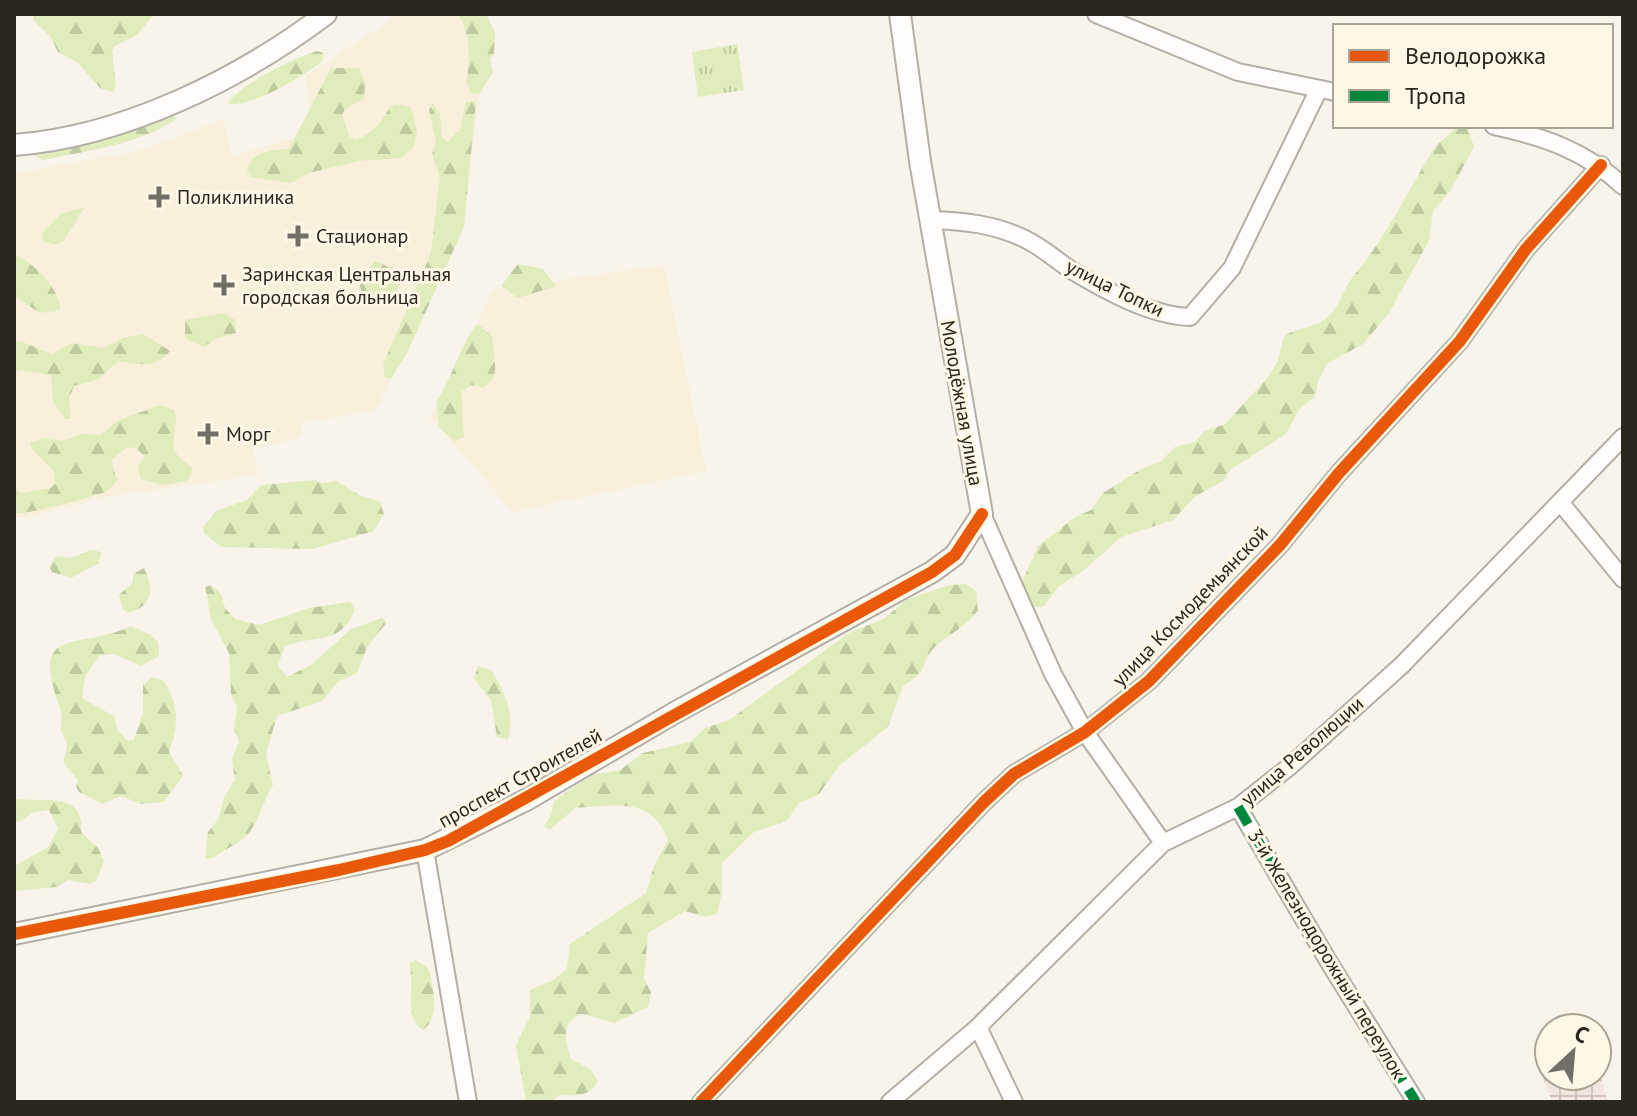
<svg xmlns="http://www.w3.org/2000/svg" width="1637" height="1116" font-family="'PT Sans',sans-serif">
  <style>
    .industrial { fill: url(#industrial-grid) }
    .built { fill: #f8f0db }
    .forest { fill: url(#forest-firs) }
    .park { fill: url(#park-tufts) }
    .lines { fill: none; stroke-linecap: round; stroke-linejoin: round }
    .minor-casing { stroke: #b2afa7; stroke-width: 20 }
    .tertiary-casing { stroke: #b2afa7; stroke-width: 24 }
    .minor { stroke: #fefdfc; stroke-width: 16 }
    .tertiary { stroke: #fefdfc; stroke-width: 20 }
    .quiet { stroke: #00873e; stroke-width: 10; stroke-dasharray: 20 10; stroke-linecap: butt }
    .cycleway-casing { stroke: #fef7e5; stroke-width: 17 }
    .cycleway { stroke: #e8590c; stroke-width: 12 }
    .poi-dot { fill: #726f66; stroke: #fef7e5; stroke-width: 3 }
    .labels { text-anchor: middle; stroke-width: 6; stroke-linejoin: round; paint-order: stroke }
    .poi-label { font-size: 20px; fill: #2a271f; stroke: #fef7e5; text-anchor: start }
    .street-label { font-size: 20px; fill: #2a271f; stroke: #fef7e5 }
  </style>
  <defs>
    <pattern id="industrial-grid" width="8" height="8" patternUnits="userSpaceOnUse" patternTransform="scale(2)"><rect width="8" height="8" fill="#f3e5df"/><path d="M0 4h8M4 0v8" fill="none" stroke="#d0c4bf"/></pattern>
    <pattern id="forest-firs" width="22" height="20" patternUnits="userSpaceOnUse" patternTransform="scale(2)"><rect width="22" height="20" fill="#e0ecbc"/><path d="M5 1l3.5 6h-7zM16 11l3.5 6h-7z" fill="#c0caa1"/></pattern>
    <pattern id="park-tufts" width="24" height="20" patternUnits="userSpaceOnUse" patternTransform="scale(2)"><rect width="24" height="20" fill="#e0ecbc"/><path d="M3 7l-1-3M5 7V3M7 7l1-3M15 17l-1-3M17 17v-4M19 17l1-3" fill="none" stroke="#c0caa1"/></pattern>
  </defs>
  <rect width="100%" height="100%" fill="#f8f4eb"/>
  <path class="industrial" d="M1549 1052V1076H1597V1063L1608 1102H1552L1535 1056Z"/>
  <path class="built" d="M400 14H472L487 45 463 218 380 402 372 411 301 423 303 437 253 449 258 475 105 497 24 518 14 516V173L140 151 223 119 233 156 312 133 305 76Z
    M664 265 706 471 513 512 430 417 493 290Z"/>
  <path class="forest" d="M34 14H154L137 35 115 46 112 51 116 86 113 92 100 88 78 63 58 52 50 36 33 20Z
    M457 14H486L495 33 494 54 490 59 493 72 479 94 471 93 466 81C471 64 470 26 457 14Z
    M317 51 323 53V60C308 74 248 110 228 103 241 84 294 58 317 51Z
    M331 68H359L365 83 364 99 345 109 342 115 350 137 356 140C373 133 381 123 390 107L396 104 411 107 417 132 414 147 401 158 359 161 309 173 291 183 251 177 247 172C249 151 272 150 289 149Z
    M476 101 464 227 408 351 391 379 385 377 383 365 431 252 440 177 432 154 436 141 429 110 433 103 440 116 442 138 448 142 461 128 466 102Z
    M171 115 177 118C146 143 81 152 43 160L32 154Z
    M1456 126 1468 128 1474 147 1450 191 1433 211 1429 241 1389 313 1363 344 1328 363 1318 381 1315 396 1299 410 1286 434 1231 469 1223 481 1196 496 1173 520 1121 537 1083 571 1059 586 1043 607H1031L1022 582 1038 546 1075 517 1091 510 1103 493 1141 469 1160 462 1175 447 1195 442 1205 431 1225 424 1268 377 1278 361 1284 336C1296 328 1313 328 1324 320 1341 308 1342 289 1355 274 1386 237 1406 195 1431 153 1437 142 1449 137 1456 126Z
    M84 208 63 242 57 244 44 242 41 234 62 213Z
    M14 255C31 259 62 291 60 310L40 313 14 296Z
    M375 261 402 272C400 301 385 300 362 293L359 282Z
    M518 264 543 269 556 286 518 298 501 286Z
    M224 313 235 320 236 333 215 339 204 347 185 338V320Z
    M478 324 493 337C490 357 505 374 483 388L471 385 461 392 464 437 454 441 439 427 436 402C451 382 464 335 478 324Z
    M143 334 170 351C155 370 139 364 118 361L99 379 74 386 69 399 71 419H65L53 401 51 375 21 370 14 373V342L20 341 52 354 71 343 104 348 123 338Z
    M160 405 174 410C181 423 166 443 178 456 182 461 189 464 193 469L188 481 163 485 141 479 138 468 145 456 135 448 127 447 111 460 117 480C113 486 109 491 102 493 89 498 23 516 14 513V489L22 493 51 488 55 483 54 471 32 449 30 443 44 438 64 441 81 434 101 435 117 421Z
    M315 480 322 483 336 481 361 496 380 501 384 514 374 531 313 549 221 547 204 533 203 527 216 511 247 500 261 485Z
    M90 550 101 552 99 563 71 578 52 572 49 566 57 556 71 558Z
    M144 568C154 589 154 605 128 613L123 609 119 595 133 582V574Z
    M965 584 976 591 978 610C966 628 949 633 934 648 919 663 932 669 903 686L888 727 841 764 818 795 799 803 787 821 754 832 722 863V892L717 914 705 917 685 911 648 933 644 979 651 992 648 1007 614 1023 582 1014C560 1022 565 1041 571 1059L591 1070 598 1081C590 1097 575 1096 559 1095L552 1102H526L516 1045 530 1017V990L553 980 567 969 570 944 646 893 654 866 668 840C652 796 615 806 575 808L550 830 544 826 551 815 554 801 592 775 620 770 643 753 690 742 705 728 729 720 849 633 885 618 906 600 949 585Z
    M211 585 221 594 225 608 235 619 259 625 309 608 350 602 355 610C339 648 313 633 284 647L278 666 287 677 311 665 351 629 382 618 387 622 367 647 357 673 339 681 322 701 277 716 266 754 273 785C257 812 259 834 227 849 218 853 214 860 205 859L208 832 219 818 224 797 235 780 232 759 239 741 234 729 237 707 231 694 229 653 211 619 205 587Z
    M131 626 151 635 158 642 159 656 141 666 114 654 100 655 85 677 82 698 115 717 117 730 128 741 134 740 143 712V685L152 677 164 681C179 705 179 726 169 752L183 776 164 802 141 804 121 796 103 804 79 792 76 786 78 780 65 765C62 756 66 756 67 747 68 740 62 736 61 730 60 723 63 718 61 711 28 623 75 652 131 626Z
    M478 666 491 670C505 691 515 715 508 740L497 737 491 700 474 679Z
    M22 799C49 802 85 793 81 832L98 848 104 861 96 881 90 884 68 880 57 887 14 891V866L48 847 58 829 49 810 31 813 22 821 14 822V800Z
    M415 960 428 968C434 985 440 1019 423 1030 402 1018 416 983 409 964Z"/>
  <path class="park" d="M737 44 744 90 698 97 692 52Z"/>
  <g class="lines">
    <defs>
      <path id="minor" d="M1096 14 1238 72 1335 92
        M1494 126C1544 137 1584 150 1623 186
        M930 220C964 221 994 224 1025 239 1042 247 1056 260 1071 270 1104 290 1151 316 1190 317L1232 268 1319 89
        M1560 502 1623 579
        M982 514 1053 674 1085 732 1163 843
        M1238 807 1330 964 1416 1102
        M425 850 468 1102
        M978 1027 1014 1102
        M701 1102 984 802 1014 774 1085 732 1149 681 1280 545 1339 473 1460 341 1526 249 1601 165
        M890 1102 978 1027 1163 843 1238 807 1289 767 1402 665 1623 437"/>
      <path id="tertiary" d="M14 145C123 137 240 79 326 14
        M14 934 425 850 528 799 676 712 932 572 955 555 982 514 920 161 900 14"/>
    </defs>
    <use href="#minor" class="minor-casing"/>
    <use href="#tertiary" class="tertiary-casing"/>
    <use href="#minor" class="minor"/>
    <use href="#tertiary" class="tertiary"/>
    <path class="quiet" d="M1238 807 1330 964 1416 1102"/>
    <defs>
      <path id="cycleway" d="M14 934 339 870 425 850 448 841 932 572 955 555 982 514
        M701 1102 984 802 1014 774 1085 732 1149 681 1280 545 1339 473 1460 341 1526 249 1601 165"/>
    </defs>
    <use href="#cycleway" class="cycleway-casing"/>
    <use href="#cycleway" class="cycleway"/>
  </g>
  <g class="poi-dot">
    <path d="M155 185h8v8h8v8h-8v8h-8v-8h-8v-8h8z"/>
    <path d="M294 224h8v8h8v8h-8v8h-8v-8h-8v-8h8z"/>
    <path d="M220 273h8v8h8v8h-8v8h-8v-8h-8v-8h8z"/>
    <path d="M204 422h8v8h8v8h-8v8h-8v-8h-8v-8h8z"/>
  </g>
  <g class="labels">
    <g class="poi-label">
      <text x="177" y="204">Поликлиника</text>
      <text x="316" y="243">Стационар</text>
      <text x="242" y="281">Заринская Центральная<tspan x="242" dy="23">городская больница</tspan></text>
      <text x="226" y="441">Морг</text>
    </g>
    <g class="street-label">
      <text transform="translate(1115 288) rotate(26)" y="7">улица Топки</text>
      <text transform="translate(962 403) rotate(80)" y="7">Молодёжная улица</text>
      <text transform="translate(1190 606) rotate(-46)" y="7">улица Космодемьянской</text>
      <text transform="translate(1302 751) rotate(-41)" y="7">улица Революции</text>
      <text transform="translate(520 778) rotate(-29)" y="7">проспект Строителей</text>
      <text transform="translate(1327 954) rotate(59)" y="7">3-й Железнодорожный переулок</text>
    </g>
  </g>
  <rect width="1637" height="1116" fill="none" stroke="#2a271f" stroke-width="32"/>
  <rect x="1333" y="24" width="280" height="104" fill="#fef7e5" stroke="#a9a496" stroke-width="2"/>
  <rect x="1349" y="50" width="40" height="12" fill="#e8590c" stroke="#a9a496" stroke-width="2"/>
  <text x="1405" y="64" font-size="24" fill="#2a271f">Велодорожка</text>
  <rect x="1349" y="90" width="40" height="12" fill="#00873e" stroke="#a9a496" stroke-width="2"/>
  <text x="1405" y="104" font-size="24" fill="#2a271f">Тропа</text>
  <g transform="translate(1573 1052) rotate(26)"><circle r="38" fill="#fef7e5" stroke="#a9a496" stroke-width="2"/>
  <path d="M0-6L14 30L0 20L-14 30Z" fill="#726f66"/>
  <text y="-12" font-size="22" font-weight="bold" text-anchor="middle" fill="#2a271f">С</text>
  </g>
</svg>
